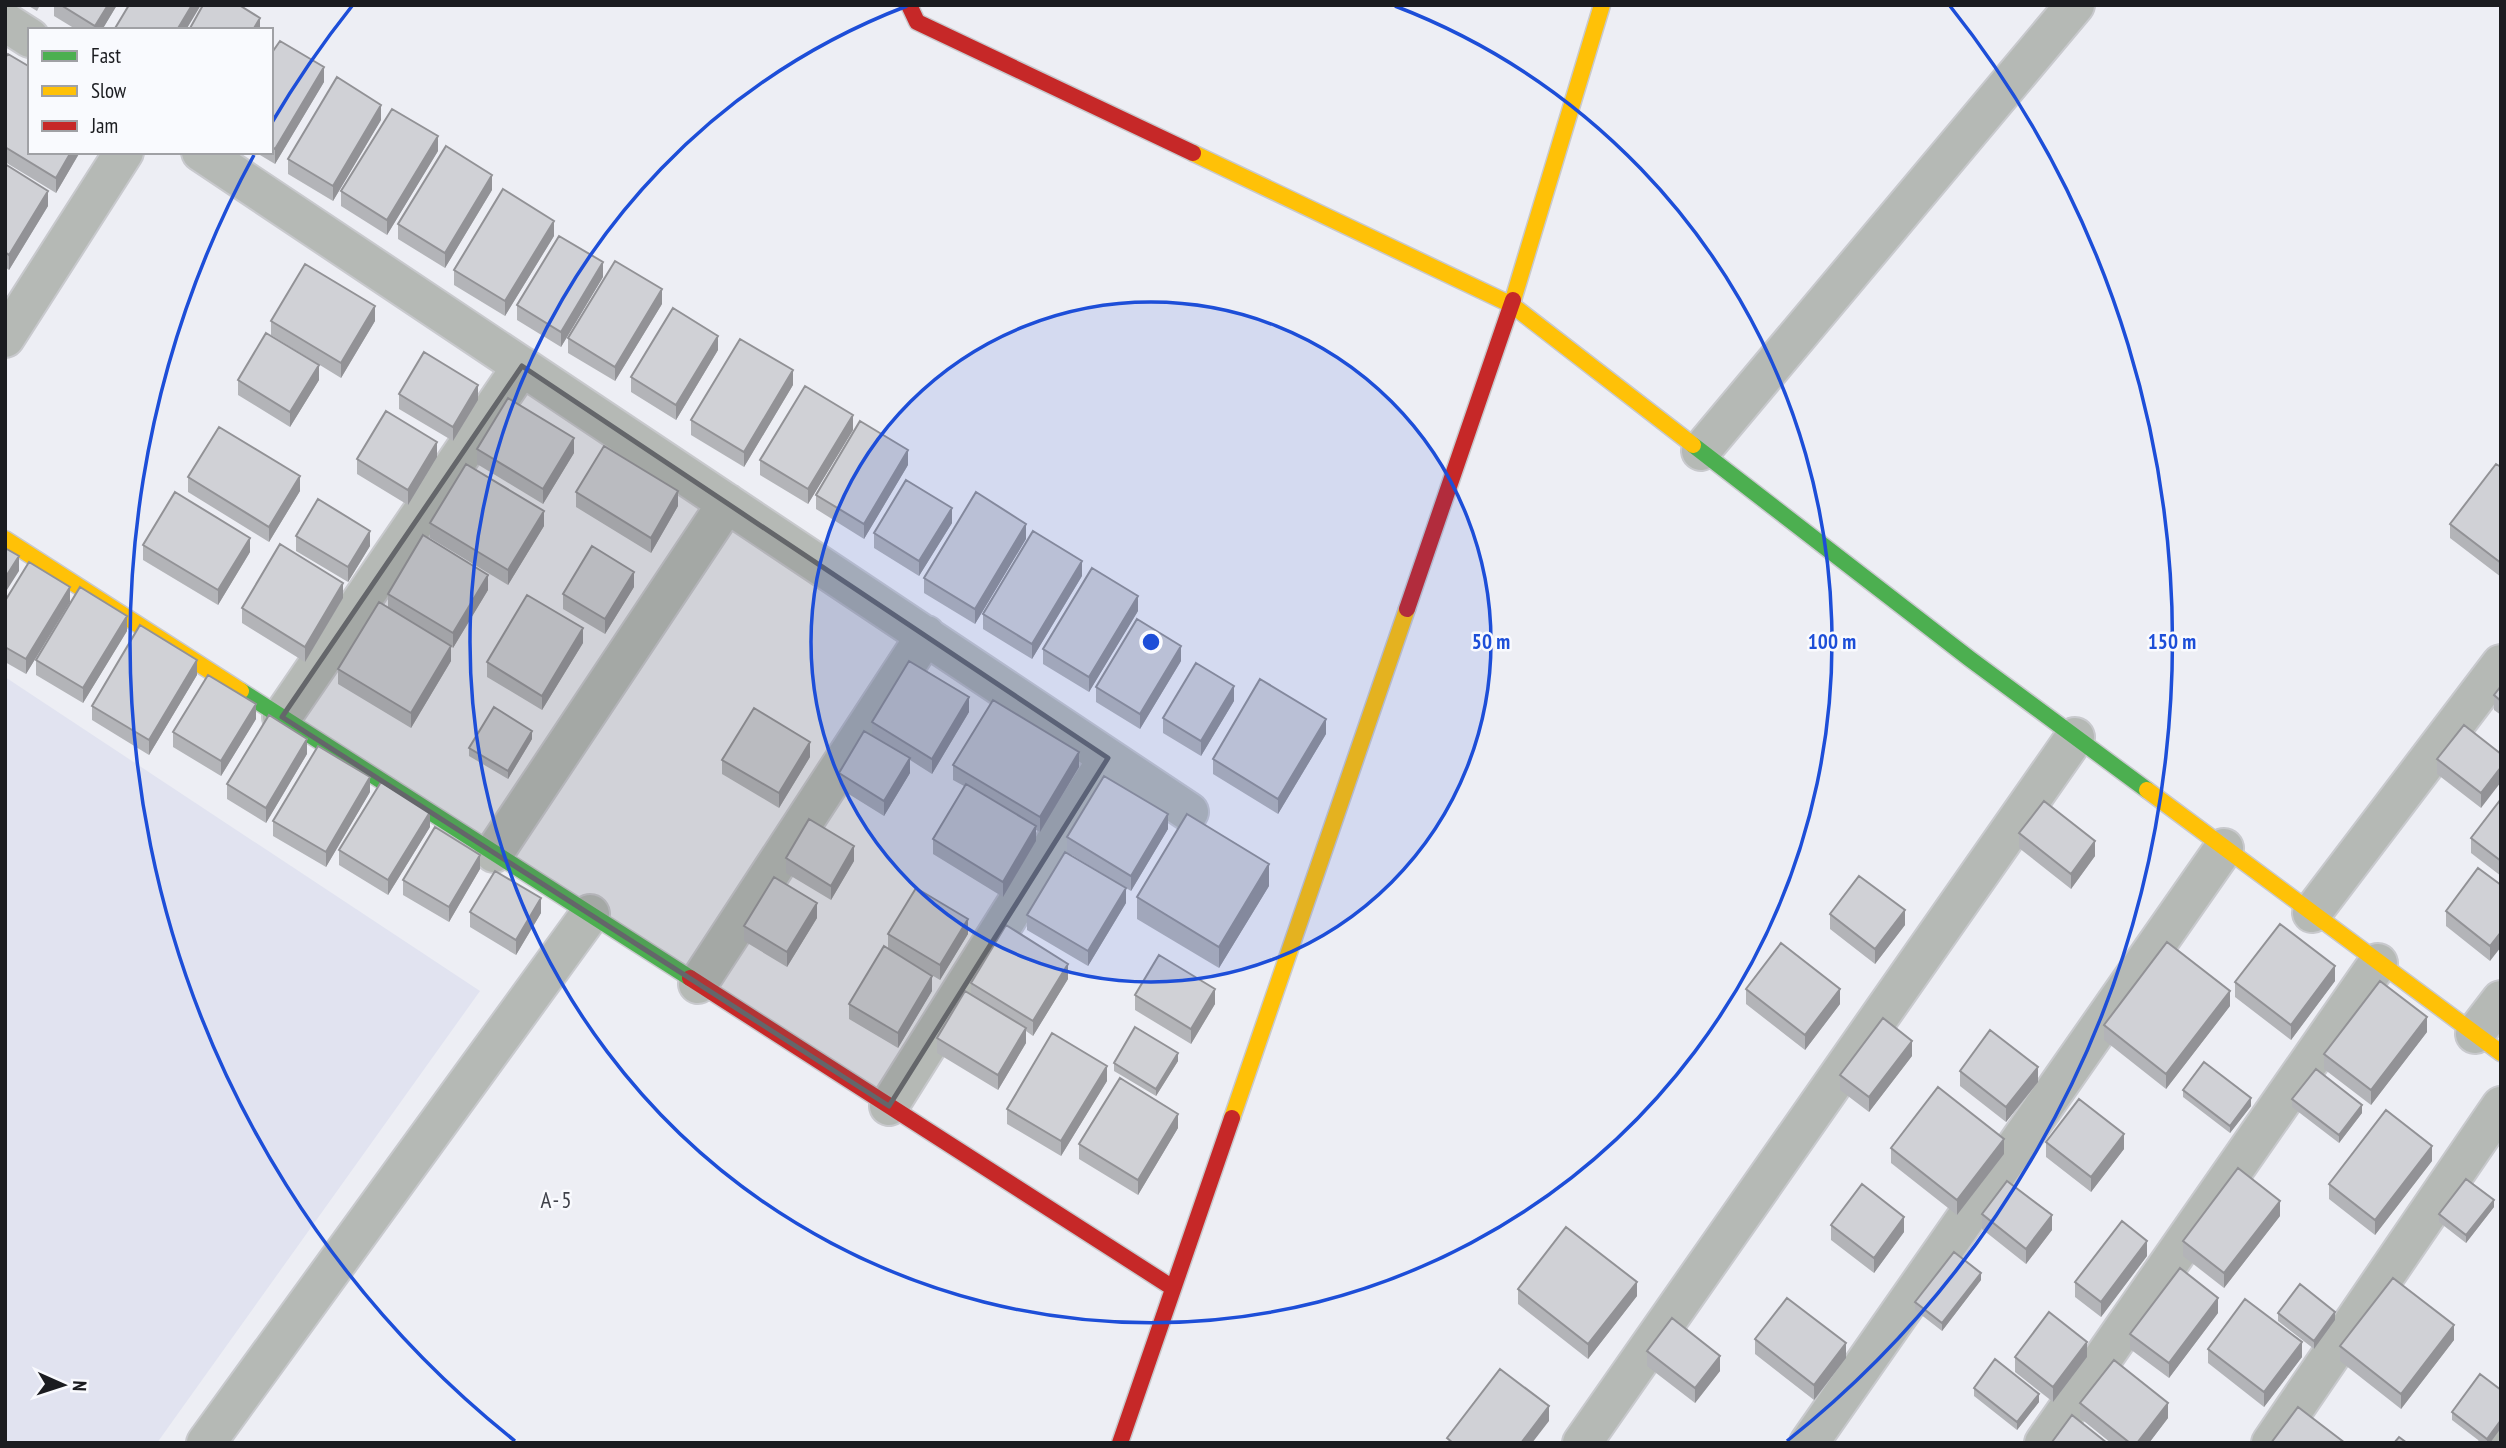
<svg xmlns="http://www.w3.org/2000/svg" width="2506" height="1448" font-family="'PT Sans Narrow',sans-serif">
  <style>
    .built { fill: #e1e3f0 }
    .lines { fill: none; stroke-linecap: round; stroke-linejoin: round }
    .street-casing { stroke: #c8c9cd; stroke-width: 42 }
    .fast-casing { stroke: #c8c9cd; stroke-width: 19 }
    .slow-casing { stroke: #c8c9cd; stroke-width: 19 }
    .jam-casing { stroke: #c8c9cd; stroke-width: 19 }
    .street { stroke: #b5b9b5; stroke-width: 38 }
    .fast { stroke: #4caf50; stroke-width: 16 }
    .slow { stroke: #ffc107; stroke-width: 16 }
    .jam { stroke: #c62828; stroke-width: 16 }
    .wall { fill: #b3b4b8 }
    .shaded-wall { fill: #929296 }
    .building { fill: #d0d1d6; stroke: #929296; stroke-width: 2 }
    .marked { fill: #64666a; fill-opacity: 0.2; stroke: #64666a; stroke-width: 5; stroke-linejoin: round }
    .ring { fill: none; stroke: #1d4ed8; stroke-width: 3.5 }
    .labels { text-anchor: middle; stroke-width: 5; stroke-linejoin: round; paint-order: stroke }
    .neighbourhood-label { font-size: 23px; letter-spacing: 2px; fill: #3f4149; stroke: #f9fafe }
    .centre { fill: #1d4ed8; stroke: #f9fafe; stroke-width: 3.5 }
    .ring-label { font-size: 21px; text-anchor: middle; font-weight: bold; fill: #1d4ed8; stroke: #f9fafe; stroke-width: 5; stroke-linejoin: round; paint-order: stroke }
  </style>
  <rect width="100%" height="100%" fill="#edeef4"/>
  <path class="built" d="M5 677 480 991 157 1443H5Z"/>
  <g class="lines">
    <defs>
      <path id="street" d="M5 22 30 38
        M201 152 1189 812
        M5 338 124 152
        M1701 451 2075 5
        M282 717 522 366
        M494 853 727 503
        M2312 913 2501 664
        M698 984 926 635
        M2475 1034 2501 1000
        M889 1106 1108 758
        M206 1443 590 914
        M1582 1443 2075 737
        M1809 1443 2224 848
        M2044 1443 2378 963
        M2271 1443 2501 1106
        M2499 1443 2501 1441"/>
      <path id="fast" d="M1693 445 1970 659 2147 790
        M241 691 690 978"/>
      <path id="slow" d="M1193 153 1512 305 1693 445
        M1513 300 1602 5
        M5 539 241 691
        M2147 790 2501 1053
        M1232 1118 1407 609"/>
      <path id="jam" d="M909 5 917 22 1193 153
        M1407 609 1513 300
        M690 978 1173 1288
        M1120 1443 1232 1118"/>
    </defs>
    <use href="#street" class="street-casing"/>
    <use href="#fast" class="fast-casing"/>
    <use href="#slow" class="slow-casing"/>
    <use href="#jam" class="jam-casing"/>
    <use href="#street" class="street"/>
    <use href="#fast" class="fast"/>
    <use href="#slow" class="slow"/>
    <use href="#jam" class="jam"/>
  </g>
  <path class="wall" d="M27 5H40L37 11Z
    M54 5H117L102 30H77L54 16Z
    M271 54 324 82 275 164 255 152H271Z
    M5 58 80 152 56 193 5 162Z
    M381 120 333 201 288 174V159Z
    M438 151 387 235 341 206V191Z
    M5 164 48 206 9 270 5 267Z
    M492 190 445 268 398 239V224Z
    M554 236 505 316 454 285V270Z
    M603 277 561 347 517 320V305Z
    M662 304 615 381 568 353V338Z
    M271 321H375L341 378 271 335Z
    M718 350 676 420 631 392V377Z
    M238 380H319L290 427 238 395Z
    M793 385 744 467 691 435V420Z
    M399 394 478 400 453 441 399 409Z
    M853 430 808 504 760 475V460Z
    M477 449 574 453 543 504 477 464Z
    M437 457 408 505 357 474V459Z
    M908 465 864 539 816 509V495Z
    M2501 467V577L2450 538V524Z
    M188 477 300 491 269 542 188 492Z
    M576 492 678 506 651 553 576 507Z
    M430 523 544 526 508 585 430 538Z
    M952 523 919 576 874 548V533Z
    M296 536 370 546 348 582 296 551Z
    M1026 539 975 624 924 593V578Z
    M143 545 250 552 218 605 143 560Z
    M1082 576 1032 659 983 629V614Z
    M634 587 605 634 563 609V594Z
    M488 590 453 648 451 646V661L411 728 338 684V669L388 607V594Z
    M343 598 305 662 242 623V608Z
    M5 601 70 602 26 674 5 662Z
    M1138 611 1089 692 1043 664V649Z
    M127 631 83 703 36 675V660Z
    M583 643 542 710 487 677V662Z
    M1181 661 1140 729 1096 702V687Z
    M197 675 149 755 92 720V706Z
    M2501 686V715L2494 710V695Z
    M1234 701 1201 756 1163 733V718Z
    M969 712 932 774 910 760V773L884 816 839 788V773L872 736V722Z
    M256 719 221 776 173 747V732Z
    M1326 734 1278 814 1213 774V759Z
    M532 739 508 779 469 756V748Z
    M307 754 266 823 227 799V784Z
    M2501 754 2481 808 2437 774V759Z
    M810 757 779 808 722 774V760Z
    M953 765 1079 767 1040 832 1036 830V841L1003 897 933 854V839L964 786 953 780Z
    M370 792 326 867 273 836V821Z
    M2501 799V876L2471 853V838Z
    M430 827 388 895 339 865V850Z
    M1168 829 1131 891 1067 852V837Z
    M2019 833 2095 856 2071 889 2019 848Z
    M786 858 854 861 831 900 786 873Z
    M480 869 449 922 403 895V880Z
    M2501 885 2490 961 2446 926V911Z
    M1269 886 1219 968 1137 919V897Z
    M1126 903 1088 966 1027 930V915Z
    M470 912 541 913 516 955 470 927Z
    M1830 914 1905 925 1875 964 1830 929Z
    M817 918 787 967 744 941V926Z
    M888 934H968L940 980 888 949Z
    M1068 979 1033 1036 1026 1031V1043L998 1090 937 1053V1038L971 995V983Z
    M2335 981 2291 1040 2235 997V982Z
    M1746 989 1840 1004 1805 1050 1746 1004Z
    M932 991 898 1048 849 1019V1004Z
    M1135 995 1215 1004 1191 1044 1135 1010Z
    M2230 1006 2166 1089 2104 1040V1025Z
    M2427 1032 2371 1105 2324 1069V1054Z
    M1912 1056 1869 1112 1840 1090V1075Z
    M1178 1061 1156 1096 1114 1071V1063Z
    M1960 1071 2038 1082 2006 1122 1960 1086Z
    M1107 1081 1061 1156 1007 1124V1109Z
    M2183 1090 2251 1106 2230 1133 2183 1097Z
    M2292 1099 2362 1113 2339 1143 2292 1107Z
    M1178 1128 1138 1195 1079 1159V1144Z
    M2046 1142 2124 1149 2091 1192 2046 1157Z
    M1891 1148 2004 1154 1957 1215 1891 1163Z
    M2432 1161 2375 1235 2329 1199V1184Z
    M2494 1207 2466 1243 2439 1222V1214Z
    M1982 1214 2052 1230 2026 1264 1982 1229Z
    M2280 1216 2224 1288 2183 1256V1241Z
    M1831 1225 1904 1232 1874 1273 1831 1240Z
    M2147 1256 2101 1317 2075 1297V1282Z
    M1981 1280 1942 1331 1915 1310V1302Z
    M1518 1289 1637 1296 1588 1359 1518 1304Z
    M2218 1313 2169 1378 2130 1349V1334Z
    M2278 1313 2335 1320 2314 1349 2278 1321Z
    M1755 1339 1846 1358 1814 1400 1755 1354Z
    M2454 1340 2401 1409 2340 1361V1346Z
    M2208 1349 2302 1357 2264 1407 2208 1363Z
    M1647 1351 1720 1371 1695 1403 1647 1366Z
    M2015 1357H2087L2053 1402 2015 1372Z
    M1974 1388 2039 1402 2017 1430 1974 1396Z
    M2501 1390V1428L2490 1443H2482L2452 1420V1412Z
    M2080 1403 2168 1418 2149 1443H2111L2080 1418Z"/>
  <path class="shaded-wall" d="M108 5H117L102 30H95V26Z
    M192 5H201L186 30H177Z
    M260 18V30H253Z
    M324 67V82L275 164V149Z
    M381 105V120L333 201V186Z
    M438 136V151L387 235V220Z
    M71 152H80L56 193V178Z
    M492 175V190L445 268V253Z
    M48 191V206L9 270V255Z
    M554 221V236L505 316V301Z
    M603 262V277L561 347V332Z
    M662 289V304L615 381V367Z
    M375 306V321L341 378V363Z
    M718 336V350L676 420V405Z
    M319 365V380L290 427V412Z
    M793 370V385L744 467V452Z
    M478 385V400L453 441V427Z
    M853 415V430L808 504V489Z
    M574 438V453L543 504V489Z
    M437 442V457L408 505V490Z
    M908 450V465L864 539V524Z
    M300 476V491L269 542V527Z
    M678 491V506L651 553V538Z
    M952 508V523L919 576V561Z
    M544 511V526L508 585V570Z
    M1026 524V539L975 624V609Z
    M370 531V546L348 582V567Z
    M250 538V552L218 605V590Z
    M19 556V571L5 593V578Z
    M1082 561V576L1032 659V644Z
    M634 572V587L605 634V619Z
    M488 575V590L453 648V633Z
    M343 583V598L305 662V647Z
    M70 587V602L26 674V659Z
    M1138 596V611L1089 692V677Z
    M127 616V631L83 703V688Z
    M583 628V643L542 710V696Z
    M451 646V661L411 728V713Z
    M1181 646V661L1140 729V714Z
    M197 660V675L149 755V740Z
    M1234 686V701L1201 756V741Z
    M969 697V712L932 774V759Z
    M256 704V719L221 776V761Z
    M1326 719V734L1278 814V799Z
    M532 731V739L508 779V771Z
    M307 739V754L266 823V808Z
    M810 742V757L779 808V793Z
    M1079 752V767L1040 832V817Z
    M910 758V773L884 816V801Z
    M2501 767V782L2481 808V793Z
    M370 777V792L326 867V852Z
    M430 812V827L388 895V880Z
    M1168 814V829L1131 891V876Z
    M1036 826V841L1003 897V882Z
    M2095 841V856L2071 889V874Z
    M854 846V861L831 900V886Z
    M480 855V869L449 922V907Z
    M1269 864V886L1219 968V947Z
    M1126 888V903L1088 966V951Z
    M541 898V913L516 955V940Z
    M817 903V918L787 967V952Z
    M1905 910V925L1875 964V949Z
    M968 919V934L940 980V965Z
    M2501 932V947L2490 961V946Z
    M1068 964V979L1033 1036V1021Z
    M2335 966V981L2291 1040V1025Z
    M932 976V991L898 1048V1033Z
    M1215 989V1004L1191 1044V1029Z
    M1840 989V1004L1805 1050V1035Z
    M2230 991V1006L2166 1089V1074Z
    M2427 1017V1032L2371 1105V1090Z
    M1026 1028V1043L998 1090V1075Z
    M1912 1041V1056L1869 1112V1097Z
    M1178 1053V1061L1156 1096V1089Z
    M1107 1066V1081L1061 1156V1141Z
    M2038 1067V1082L2006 1122V1107Z
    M2251 1098V1106L2230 1133V1126Z
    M2362 1105V1113L2339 1143V1135Z
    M1178 1114V1128L1138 1195V1180Z
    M2124 1134V1149L2091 1192V1177Z
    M2004 1139V1154L1957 1215V1200Z
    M2432 1146V1161L2375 1235V1220Z
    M2494 1200V1207L2466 1243V1235Z
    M2280 1201V1216L2224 1288V1273Z
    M2052 1215V1230L2026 1264V1249Z
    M1904 1217V1232L1874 1273V1258Z
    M2147 1241V1256L2101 1317V1302Z
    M1981 1273V1280L1942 1331V1323Z
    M1637 1282V1296L1588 1359V1344Z
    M2218 1298V1313L2169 1378V1363Z
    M2335 1312V1320L2314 1349V1341Z
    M2454 1325V1340L2401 1409V1394Z
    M2087 1342V1357L2053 1402V1387Z
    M2302 1342V1357L2264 1407V1392Z
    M1846 1343V1358L1814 1400V1385Z
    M1720 1356V1371L1695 1403V1388Z
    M2039 1394V1402L2017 1430V1422Z
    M2168 1403V1418L2149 1443H2137Z
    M1549 1406V1421L1532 1443H1521Z
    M2501 1420V1428L2490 1443H2487V1439Z"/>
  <path class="building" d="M61 5H108L95 26Z
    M129 5H192L177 30H114Z
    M203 5H239L260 18 253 30H189Z
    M280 41 324 67 275 149 271 147V54Z
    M8 54 30 67V152H71L56 178 5 147V58Z
    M337 77 381 105 333 186 288 159Z
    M392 109 438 136 387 220 341 191Z
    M446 146 492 175 445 253 398 224Z
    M5 164 48 191 9 255 5 252Z
    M503 189 554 221 505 301 454 270Z
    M559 236 603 262 561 332 517 305Z
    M615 261 662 289 615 367 568 338Z
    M305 264 375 306 341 363 271 321Z
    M673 308 718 336 676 405 631 377Z
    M266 333 319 365 290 412 238 380Z
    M740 339 793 370 744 452 691 420Z
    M424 352 478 385 453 427 399 394Z
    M805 386 853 415 808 489 760 460Z
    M508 398 574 438 543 489 477 449Z
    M386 411 437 442 408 490 357 459Z
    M860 421 908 450 864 524 816 495Z
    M219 427 300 476 269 527 188 477Z
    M604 446 678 491 651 538 576 492Z
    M466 464 544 511 508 570 430 523Z
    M2496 464 2501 467V563L2450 524Z
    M906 480 952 508 919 561 874 533Z
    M175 492 250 538 218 590 143 545Z
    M976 492 1026 524 975 609 924 578Z
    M318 499 370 531 348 567 296 536Z
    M1033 531 1082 561 1032 644 983 614Z
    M423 535 488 575 453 633 388 594Z
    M280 544 343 583 305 647 242 608Z
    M592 546 634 572 605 619 563 594Z
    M5 548 19 556 5 578Z
    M29 562 70 587 26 659 5 647V601Z
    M1092 568 1138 596 1089 677 1043 649Z
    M80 587 127 616 83 688 36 660Z
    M527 595 583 628 542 696 487 662Z
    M379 602 451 646 411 713 338 669Z
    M1137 619 1181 646 1140 714 1096 687Z
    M140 625 197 660 149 740 92 706Z
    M909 661 969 697 932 759 872 722Z
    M1196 663 1234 686 1201 741 1163 718Z
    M208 675 256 704 221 761 173 732Z
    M1260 679 1326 719 1278 799 1213 759Z
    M2501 686V701L2494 695Z
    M993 700 1079 752 1040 817 953 765Z
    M494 707 532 731 508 771 469 748Z
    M754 708 810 742 779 793 722 760Z
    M269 715 307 739 266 808 227 784Z
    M2464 725 2501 754V767L2481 793 2437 759Z
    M864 731 910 758 884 801 839 773Z
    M318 746 370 777 326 852 273 821Z
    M1104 776 1168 814 1131 876 1067 837Z
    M381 782 430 812 388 880 339 850Z
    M966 784 1036 826 1003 882 933 839Z
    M2501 799V861L2471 838Z
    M2044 801 2095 841 2071 874 2019 833Z
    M1187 814 1269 864 1219 947 1137 897Z
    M809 819 854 846 831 886 786 858Z
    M435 827 480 855 449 907 403 880Z
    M1065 852 1126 888 1088 951 1027 915Z
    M2478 868 2501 885V932L2490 946 2446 911Z
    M495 871 541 898 516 940 470 912Z
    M1859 876 1905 910 1875 949 1830 914Z
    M774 877 817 903 787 952 744 926Z
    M916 888 968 919 940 965 888 934Z
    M2280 924 2335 966 2291 1025 2235 982Z
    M1006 925 1068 964 1033 1021 971 983Z
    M2167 942 2230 991 2166 1074 2104 1025Z
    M1781 943 1840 989 1805 1035 1746 989Z
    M884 946 932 976 898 1033 849 1004Z
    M1159 955 1215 989 1191 1029 1135 995Z
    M2380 981 2427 1017 2371 1090 2324 1054Z
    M965 991 1026 1028 998 1075 937 1038Z
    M1883 1018 1912 1041 1869 1097 1840 1075Z
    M1135 1027 1178 1053 1156 1089 1114 1063Z
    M1990 1030 2038 1067 2006 1107 1960 1071Z
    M1052 1033 1107 1066 1061 1141 1007 1109Z
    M2204 1062 2251 1098 2230 1126 2183 1090Z
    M2316 1069 2362 1105 2339 1135 2292 1099Z
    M1120 1078 1178 1114 1138 1180 1079 1144Z
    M1938 1087 2004 1139 1957 1200 1891 1148Z
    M2079 1099 2124 1134 2091 1177 2046 1142Z
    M2386 1110 2432 1146 2375 1220 2329 1184Z
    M2238 1168 2280 1201 2224 1273 2183 1241Z
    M2466 1179 2494 1200 2466 1235 2439 1214Z
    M2007 1181 2052 1215 2026 1249 1982 1214Z
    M1862 1184 1904 1217 1874 1258 1831 1225Z
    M2122 1221 2147 1241 2101 1302 2075 1282Z
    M1566 1227 1637 1282 1588 1344 1518 1289Z
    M1954 1252 1981 1273 1942 1323 1915 1302Z
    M2180 1268 2218 1298 2169 1363 2130 1334Z
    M2393 1278 2454 1325 2401 1394 2340 1346Z
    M2300 1284 2335 1312 2314 1341 2278 1313Z
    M1787 1298 1846 1343 1814 1385 1755 1339Z
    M2245 1299 2302 1342 2264 1392 2208 1349Z
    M2049 1312 2087 1342 2053 1387 2015 1357Z
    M1672 1318 1720 1356 1695 1388 1647 1351Z
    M1995 1359 2039 1394 2017 1422 1974 1388Z
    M2114 1360 2168 1403 2137 1443H2130L2080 1403Z
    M1500 1369 1549 1406 1521 1443H1453L1447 1438Z
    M2480 1374 2501 1390V1420L2487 1439 2452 1412Z
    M2298 1407 2345 1443H2271Z
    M2072 1415 2107 1443H2052V1442Z
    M2399 1437 2407 1443H2394Z"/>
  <path class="marked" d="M522 366 1108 758 889 1106 282 717Z"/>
  <circle cx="1151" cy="642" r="340" fill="#1d4ed8" fill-opacity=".12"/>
  <g class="ring">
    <circle cx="1151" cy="642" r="340"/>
    <path d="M1395 6A681 681 0 1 1 907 6"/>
    <path d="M515 1441A1021 1021 0 0 1 254 155M271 124A1021 1021 0 0 1 352 6M1950 6A1021 1021 0 0 1 1787 1441"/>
  </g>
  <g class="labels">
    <g class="neighbourhood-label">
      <text x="557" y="1208">A-5</text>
    </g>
  </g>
  <circle cx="1151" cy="642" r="10" class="centre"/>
  <g class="ring-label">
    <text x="1491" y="649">50 m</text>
    <text x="1832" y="649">100 m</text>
    <text x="2172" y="649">150 m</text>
  </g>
  <rect width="2506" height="1448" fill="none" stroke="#1b1c20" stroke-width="14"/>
  <rect x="28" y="28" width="245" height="126" fill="#f9fafe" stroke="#a0a1a5" stroke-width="2"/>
  <rect x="42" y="51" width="35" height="10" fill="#4caf50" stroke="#a0a1a5" stroke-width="2"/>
  <text x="91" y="63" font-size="21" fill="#1b1c20">Fast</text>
  <rect x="42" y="86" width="35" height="10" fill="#ffc107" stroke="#a0a1a5" stroke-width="2"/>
  <text x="91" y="98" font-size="21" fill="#1b1c20">Slow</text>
  <rect x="42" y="121" width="35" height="10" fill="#c62828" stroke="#a0a1a5" stroke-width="2"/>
  <text x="91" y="133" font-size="21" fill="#1b1c20">Jam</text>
  <g transform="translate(63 1385) rotate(93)" stroke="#f9fafe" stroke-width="5" paint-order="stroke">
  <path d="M0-5L12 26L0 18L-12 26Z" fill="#1b1c20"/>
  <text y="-10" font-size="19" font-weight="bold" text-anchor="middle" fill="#1b1c20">N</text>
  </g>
</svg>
